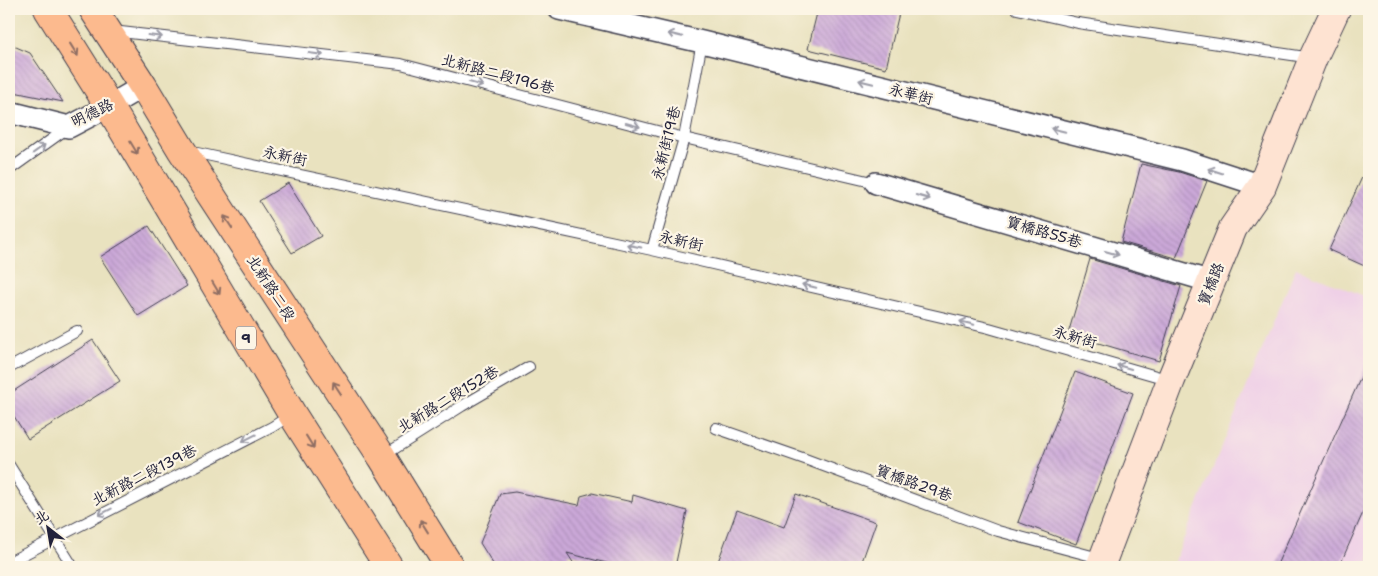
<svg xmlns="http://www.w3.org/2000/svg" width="1378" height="576" font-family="'Shantell Sans','LXGW WenKai TC',sans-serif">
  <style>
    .built { fill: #efd0e7 }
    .building { fill: url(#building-back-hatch) }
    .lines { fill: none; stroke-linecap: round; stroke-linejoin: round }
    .lane-casing { stroke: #403f4f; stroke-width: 12 }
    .street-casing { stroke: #403f4f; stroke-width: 24 }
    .secondary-casing { stroke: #403f4f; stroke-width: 30 }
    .primary-casing { stroke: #403f4f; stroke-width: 30 }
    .lane { stroke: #fff; stroke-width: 10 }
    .street { stroke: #fff; stroke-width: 21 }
    .secondary { stroke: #fee3d2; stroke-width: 28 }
    .primary { stroke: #fcba8e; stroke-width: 28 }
    .oneway { stroke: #9c9ca7 }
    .oneway2 { stroke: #8f6e64 }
    .labels { text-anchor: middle; stroke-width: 4.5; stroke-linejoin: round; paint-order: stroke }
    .shield { fill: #fcf5e5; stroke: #63616e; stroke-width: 1 }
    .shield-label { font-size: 14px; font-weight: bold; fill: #22223b }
    .street-label { font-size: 15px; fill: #22223b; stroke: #fcf5e5 }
  </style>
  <defs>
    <pattern id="building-back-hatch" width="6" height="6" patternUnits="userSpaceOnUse" patternTransform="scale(1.25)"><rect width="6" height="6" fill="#cba8d8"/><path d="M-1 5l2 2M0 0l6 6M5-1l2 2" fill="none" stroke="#ae90ba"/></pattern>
  </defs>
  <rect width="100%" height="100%" fill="#fcf5e5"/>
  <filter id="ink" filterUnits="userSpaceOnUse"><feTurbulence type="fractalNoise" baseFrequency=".02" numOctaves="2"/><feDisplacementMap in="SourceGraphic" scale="10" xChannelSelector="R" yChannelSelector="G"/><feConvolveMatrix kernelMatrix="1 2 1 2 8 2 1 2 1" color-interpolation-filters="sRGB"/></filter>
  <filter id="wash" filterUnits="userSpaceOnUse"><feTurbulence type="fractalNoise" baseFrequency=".0096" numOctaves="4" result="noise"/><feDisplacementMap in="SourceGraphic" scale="20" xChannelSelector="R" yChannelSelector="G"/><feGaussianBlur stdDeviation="1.12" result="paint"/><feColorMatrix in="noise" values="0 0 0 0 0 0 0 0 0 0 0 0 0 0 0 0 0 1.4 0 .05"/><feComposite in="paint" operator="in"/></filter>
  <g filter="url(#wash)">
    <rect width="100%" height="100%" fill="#e9e2bf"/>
    <path class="built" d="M1296 268 1369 298V567H1172Z"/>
    <g id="blocks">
      <path class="building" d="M818 9H900L886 68 808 49Z
        M9 44 30 53 63 102 9 91Z
        M1369 162V268L1329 250Z
        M1141 164 1179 172 1207 181 1176 258 1121 242Z
        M288 183 321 236 292 253 259 201Z
        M149 226 187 286 138 316 100 257Z
        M1090 259 1181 286 1159 361 1068 334Z
        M93 340 120 381 28 439 9 408V394Z
        M1369 359V499L1339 567H1276Z
        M1075 372 1133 393 1076 544 1018 522Z
        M515 492 579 505 581 496 592 493 632 502 633 495 687 511 675 567H622L567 553 576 567H495L480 543 500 494Z
        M796 494 876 522 860 567H716L737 510 784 527Z"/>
    </g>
  </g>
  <g filter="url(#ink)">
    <use href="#blocks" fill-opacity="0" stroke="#403f4f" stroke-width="1"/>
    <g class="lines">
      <defs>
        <path id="lane" d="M1017 9 1078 23 1312 58
          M112 31 401 64 684 138 876 183
          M188 151 652 250 989 328 1170 380
          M9 170 69 127
          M652 250 684 138 702 42
          M9 368 77 331
          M716 428 805 459 998 531 1103 559
          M383 456 462 406 529 367
          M9 465 73 567
          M9 562 272 427 291 415"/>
        <path id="street" d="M559 9 702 42 1182 160 1262 186
          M9 112 69 127 109 106 143 86
          M876 183 1212 282"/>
        <path id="secondary" d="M1100 567 1171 380 1233 228 1262 186 1313 58 1336 9"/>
        <path id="primary" d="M48 9 109 106 292 414 389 567
          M93 9 143 86 181 149 382 457 450 567"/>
      </defs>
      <use href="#lane" class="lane-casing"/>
      <use href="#street" class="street-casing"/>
      <use href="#secondary" class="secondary-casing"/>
      <use href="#primary" class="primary-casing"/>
      <use href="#lane" class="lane"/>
      <use href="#street" class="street"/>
      <use href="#secondary" class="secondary"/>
      <use href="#primary" class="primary"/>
    </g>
    <defs><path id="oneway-shaft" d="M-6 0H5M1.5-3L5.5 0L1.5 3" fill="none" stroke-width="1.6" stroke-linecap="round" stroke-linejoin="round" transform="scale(1.25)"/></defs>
    <g class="oneway">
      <use href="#oneway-shaft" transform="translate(675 35) rotate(-167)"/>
      <use href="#oneway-shaft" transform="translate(155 36) rotate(7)"/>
      <use href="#oneway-shaft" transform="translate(316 54) rotate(7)"/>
      <use href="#oneway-shaft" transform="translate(866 82) rotate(-166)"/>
      <use href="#oneway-shaft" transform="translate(476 84) rotate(15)"/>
      <use href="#oneway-shaft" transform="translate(633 125) rotate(15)"/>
      <use href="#oneway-shaft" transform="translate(1058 130) rotate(-166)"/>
      <use href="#oneway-shaft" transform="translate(39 149) rotate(-36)"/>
      <use href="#oneway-shaft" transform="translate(1215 171) rotate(-162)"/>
      <use href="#oneway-shaft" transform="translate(923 197) rotate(16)"/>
      <use href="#oneway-shaft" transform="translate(634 246) rotate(-168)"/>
      <use href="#oneway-shaft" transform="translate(1112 253) rotate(16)"/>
      <use href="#oneway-shaft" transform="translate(809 286) rotate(-167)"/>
      <use href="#oneway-shaft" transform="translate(967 323) rotate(-167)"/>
      <use href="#oneway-shaft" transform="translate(1124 367) rotate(-164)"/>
      <use href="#oneway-shaft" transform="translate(249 438) rotate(153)"/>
      <use href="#oneway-shaft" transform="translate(105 512) rotate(153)"/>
    </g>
    <g class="oneway2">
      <use href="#oneway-shaft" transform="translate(74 50) rotate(58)"/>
      <use href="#oneway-shaft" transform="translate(134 148) rotate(59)"/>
      <use href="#oneway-shaft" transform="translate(228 222) rotate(-123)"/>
      <use href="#oneway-shaft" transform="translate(216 288) rotate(59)"/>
      <use href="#oneway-shaft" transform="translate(337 388) rotate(-123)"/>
      <use href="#oneway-shaft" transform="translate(310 442) rotate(58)"/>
      <use href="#oneway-shaft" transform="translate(424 526) rotate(-122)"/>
    </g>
  </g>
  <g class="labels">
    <rect class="shield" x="236" y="326.5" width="20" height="23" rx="4"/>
    <g class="shield-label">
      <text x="246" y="343">9</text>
    </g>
    <g class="street-label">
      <text transform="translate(498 74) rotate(15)" y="5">北新路二段196巷</text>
      <text transform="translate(911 94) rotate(14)" y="5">永華街</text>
      <text transform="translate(92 113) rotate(-26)" y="5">明德路</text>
      <text transform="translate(666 143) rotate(-76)" y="5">永新街19巷</text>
      <text transform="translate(285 156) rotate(12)" y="5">永新街</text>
      <text transform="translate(1044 232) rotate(16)" y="5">寶橋路55巷</text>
      <text transform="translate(681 241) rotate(13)" y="5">永新街</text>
      <text transform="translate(1211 284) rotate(-68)" y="5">寶橋路</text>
      <text transform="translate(271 288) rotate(57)" y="5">北新路二段</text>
      <text transform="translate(1075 337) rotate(16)" y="5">永新街</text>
      <text transform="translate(448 399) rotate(-31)" y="5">北新路二段152巷</text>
      <text transform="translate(144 475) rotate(-27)" y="5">北新路二段139巷</text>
      <text transform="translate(914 483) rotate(20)" y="5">寶橋路29巷</text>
    </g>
  </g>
  <rect width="1378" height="576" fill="none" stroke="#fcf5e5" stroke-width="30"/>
  <g transform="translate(48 528) rotate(329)" stroke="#fcf5e5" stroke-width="4" paint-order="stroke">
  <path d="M0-4L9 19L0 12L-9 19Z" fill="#22223b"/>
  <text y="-8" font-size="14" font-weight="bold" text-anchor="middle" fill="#22223b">北</text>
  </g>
</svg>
